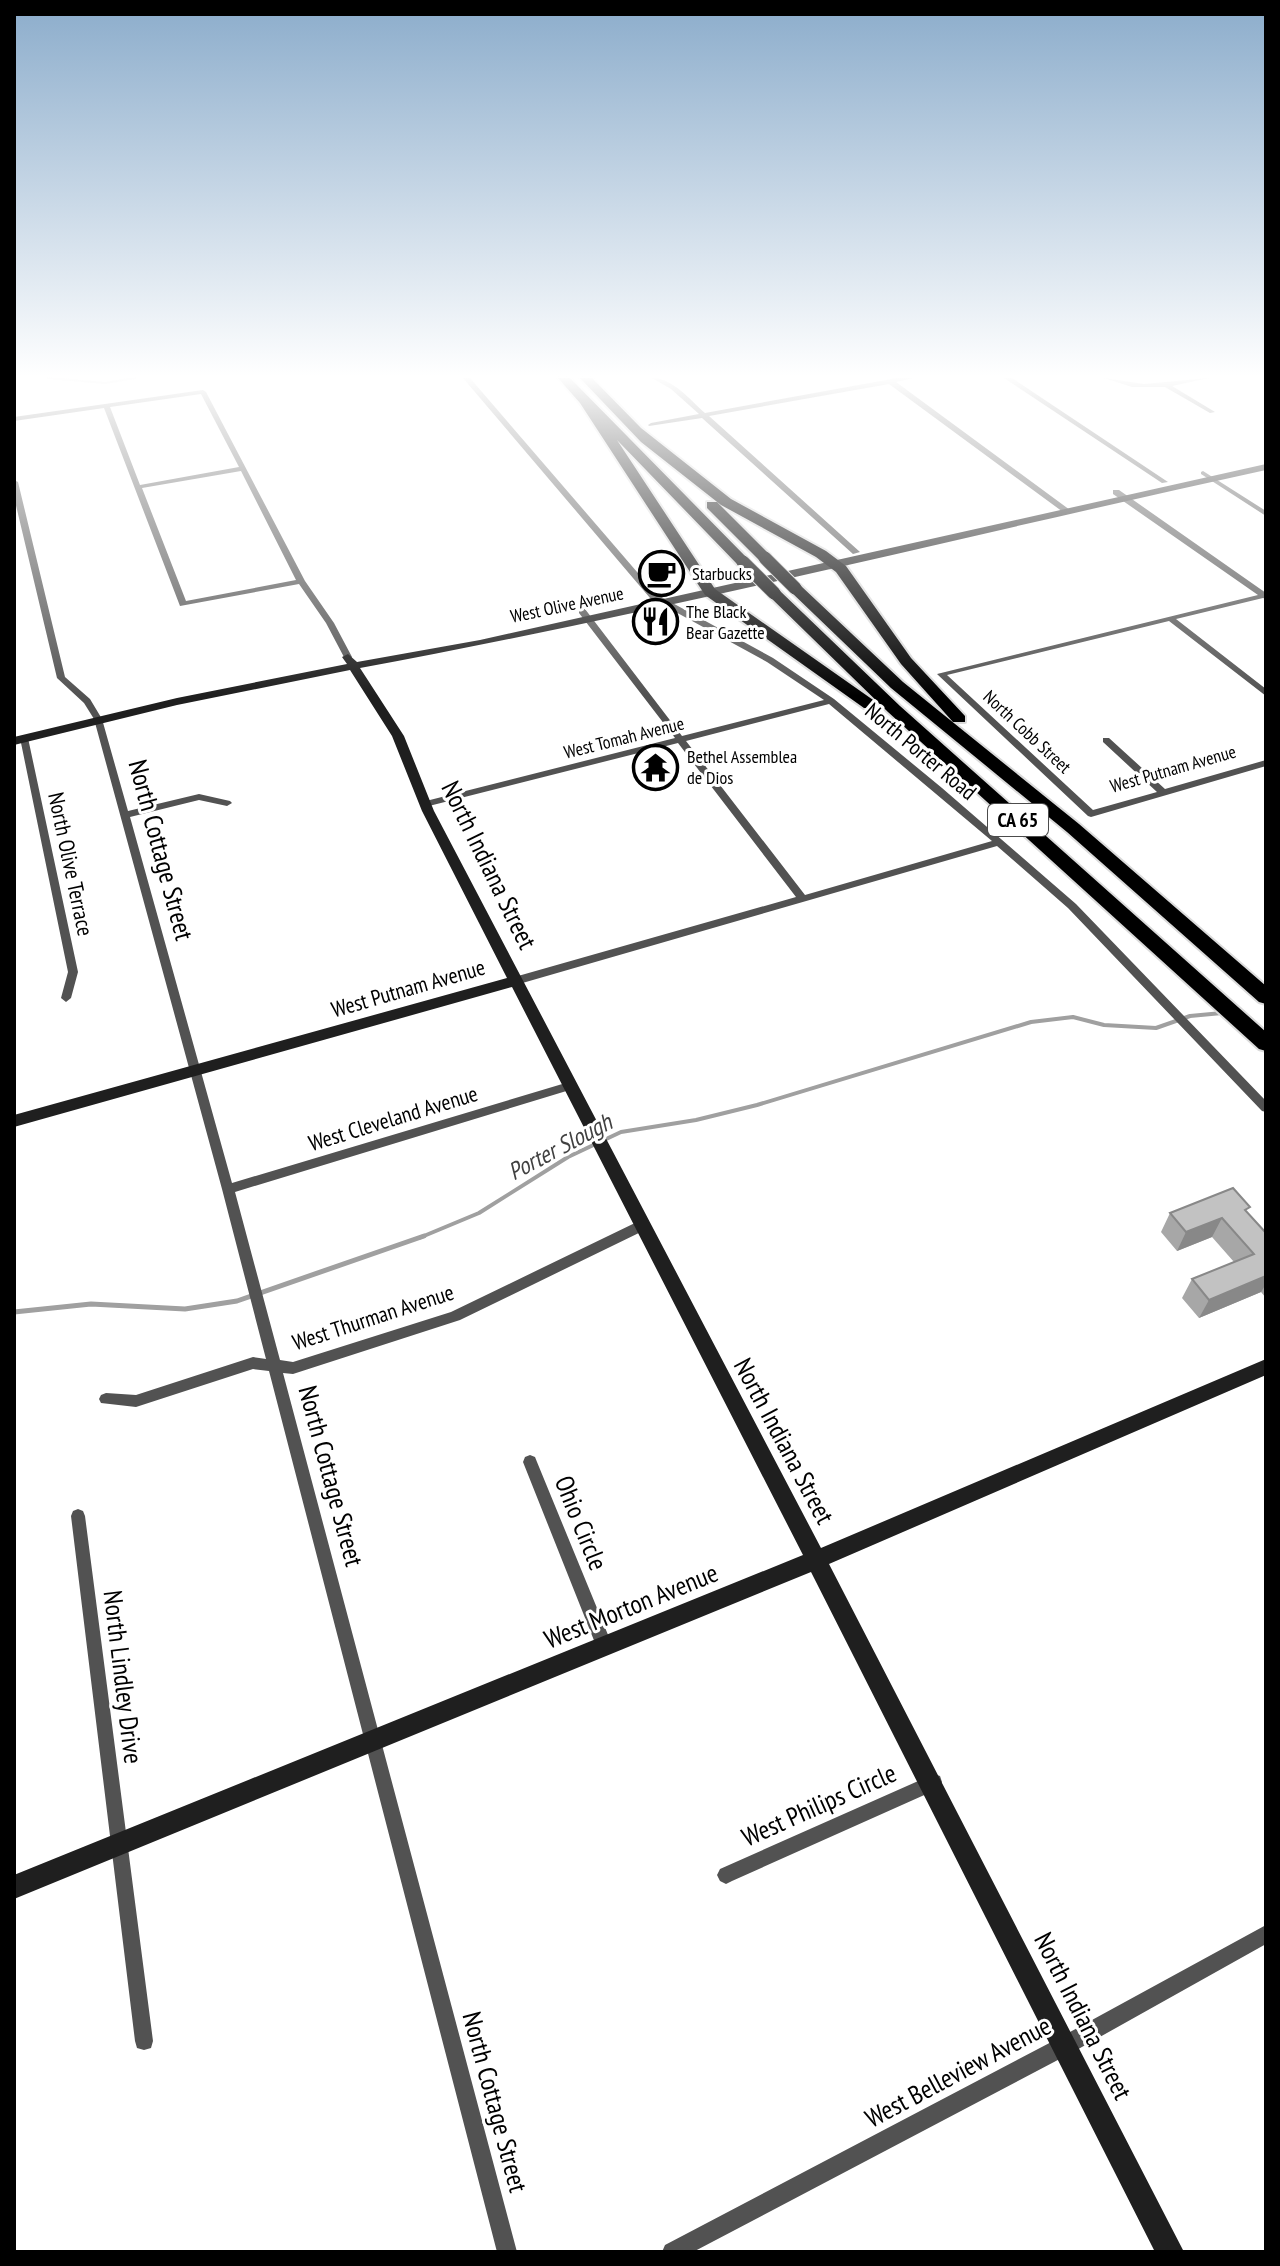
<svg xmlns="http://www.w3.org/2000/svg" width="1280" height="2266" font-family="'PT Sans Narrow',sans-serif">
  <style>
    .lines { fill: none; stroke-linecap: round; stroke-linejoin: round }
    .stream-far2 { stroke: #a0a0a0; stroke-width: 2 }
    .stream-far1 { stroke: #a0a0a0; stroke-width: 4 }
    .stream { stroke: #a0a0a0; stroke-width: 5 }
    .highway-casing { stroke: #dbdbdb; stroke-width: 4 }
    .street { fill: #525252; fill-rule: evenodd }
    .secondary { fill: #1f1f1f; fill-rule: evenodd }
    .highway { fill: #000; fill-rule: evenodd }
    .highway-bridge-casing { stroke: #dbdbdb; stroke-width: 15; stroke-linecap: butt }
    .highway-bridge { stroke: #000; stroke-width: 13 }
    .wall { fill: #a7a7a7 }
    .shaded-wall { fill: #888 }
    .building { fill: #c2c2c2; stroke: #888; stroke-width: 2 }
    .labels { text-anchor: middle; stroke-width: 6; stroke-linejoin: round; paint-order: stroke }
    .far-poi-label { font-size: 18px; fill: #000; stroke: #fff; text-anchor: start }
    .far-street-label { font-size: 18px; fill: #000; stroke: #fff }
    .shield { fill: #fff; stroke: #4c4c4c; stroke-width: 2 }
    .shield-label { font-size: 20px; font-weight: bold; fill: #000 }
    .street-label { font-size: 22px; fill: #000; stroke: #fff }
    .water-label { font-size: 24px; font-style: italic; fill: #414141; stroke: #fff }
    .near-street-label { font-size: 26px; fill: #000; stroke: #fff }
  </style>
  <rect width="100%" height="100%" fill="#fff"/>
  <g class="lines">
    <path class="stream-far2" d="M48 378 105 383 135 378"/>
    <path class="stream-far1" d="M419 1238 479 1213 568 1157 621 1132 696 1120 757 1105 1031 1022 1073 1017 1104 1025 1156 1028 1190 1016 1222 1013"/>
    <path class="stream" d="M14 1312 91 1304 185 1309 237 1301 424 1236"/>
    <defs>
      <path id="highway" d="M558 378H570L748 559V565H738L617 440 715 589 876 702V708H864L705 595 580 403Z
        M580 378H592L641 428 731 499 826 551 846 566 911 658 965 716V722H953L901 664 836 572 816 557 721 505 641 442Z
        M707 502H717L770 555V561H760L707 508Z
        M795 584 800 585 903 682 1079 824 1266 986V1004L1259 1002 1067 832 891 688 790 591 788 588Z
        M774 589 779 590 900 706 1266 1032V1051L1259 1049 888 712 769 596 767 593Z"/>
    </defs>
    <use href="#highway" class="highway-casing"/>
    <path class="street" d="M463 378H470L656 594 773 658 834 699 942 788 1076 904 1266 1101V1112L1262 1111 1068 908 997 846 519 984H511L510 981 511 978 796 897 678 743 425 807 422 806V802L675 738 579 613V609H585L682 736 824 700 767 662 650 598ZM829 704 992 841 805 895 686 741Z
      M652 378C673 378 690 400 705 413L897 378H913L896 382 1070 510 1063 512 889 384 709 416 860 552 853 554 702 418 649 426 648 425 651 423 699 414 671 389Z
      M1004 378H1012L1168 482 1162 483Z
      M1104 378 1144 384 1209 378 1172 386 1215 412 1210 413 1165 387H1132Z
      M203 390 206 392 305 581 334 623 352 657 351 659H345L326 623 299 584 180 606 104 408 14 421V417ZM201 394 239 467 140 485 110 407ZM241 471 296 580 186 601 142 488Z
      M1203 471 1266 511V516L1201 474V472Z
      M14 480 18 482 65 677 90 699 102 719 128 811 199 794 230 801 232 803 227 806 199 800 130 817 232 1183 569 1082 575 1086 573 1089 235 1192 280 1360 293 1362 451 1312 637 1222H645L647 1226 645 1230 460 1320 293 1374 283 1373 517 2252H497L269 1371 253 1369 136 1407 101 1403 99 1399 101 1395 106 1393 136 1395 253 1357 266 1359 222 1189 94 719 84 703 57 678 14 497Z
      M1113 490H1119L1266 593V599L1263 598 1176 619 1266 689V696L1169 621 947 675 1093 810 1157 792 1103 742V738H1109L1165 789 1266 760V766L1091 817 1088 816 937 674 1258 595 1113 494Z
      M24 735 28 738 78 972 71 998 66 1002 61 998 68 972 20 738Z
      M530 1455 535 1457 537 1462 613 1647 611 1653 605 1655 599 1653 523 1462 525 1457Z
      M78 1509 83 1511 85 1516 153 2041 151 2048 144 2050 137 2048 135 2041 71 1516 73 1511Z
      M934 1774 940 1776 942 1782 940 1788 732 1881 726 1884 720 1881 717 1875 720 1869Z
      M1266 1925V1944L1073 2052 693 2252H662L665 2245 1059 2038Z"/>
    <path class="secondary" d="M1266 464V470C964 536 664 612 360 668L404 736 434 811 821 1548 1266 1359V1375L829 1564 1184 2252H1155L811 1572 14 1899V1875L803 1555 512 987 14 1127V1115L507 978 422 811 392 736 350 670 177 705 14 745V737L177 698 347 664 342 657 348 654 357 662 480 640Z"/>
    <use href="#highway" class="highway"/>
    <defs>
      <path id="highway-bridge" d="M765 558 795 588
        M743 562 774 593"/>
    </defs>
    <use href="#highway-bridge" class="highway-bridge-casing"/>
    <use href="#highway-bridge" class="highway-bridge"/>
  </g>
  <path class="wall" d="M1170 1213H1247L1266 1233V1298L1261 1292 1199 1318 1182 1298 1192 1279 1234 1262 1212 1237 1177 1251 1161 1232Z"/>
  <path class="shaded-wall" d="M1222 1218 1212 1237 1177 1251 1186 1232Z
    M1266 1276V1284L1261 1292 1199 1318 1209 1300Z"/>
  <path class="building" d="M1233 1188 1250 1207 1245 1210 1266 1233V1276L1209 1300 1192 1279 1254 1254 1222 1218 1186 1232 1170 1213Z"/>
  <linearGradient id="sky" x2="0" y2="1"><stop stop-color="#8baccb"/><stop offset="0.54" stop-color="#fff"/><stop offset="1" stop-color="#fff" stop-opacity="0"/></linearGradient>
  <rect width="1280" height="696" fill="url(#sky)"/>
  <defs>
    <symbol id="cafe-ring" viewBox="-11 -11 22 22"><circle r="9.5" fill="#fff" stroke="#000" stroke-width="1.5"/><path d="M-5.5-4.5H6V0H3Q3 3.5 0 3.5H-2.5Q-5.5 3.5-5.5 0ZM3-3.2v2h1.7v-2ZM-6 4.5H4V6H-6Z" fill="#000"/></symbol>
    <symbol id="restaurant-ring" viewBox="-11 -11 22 22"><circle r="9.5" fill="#fff" stroke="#000" stroke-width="1.5"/><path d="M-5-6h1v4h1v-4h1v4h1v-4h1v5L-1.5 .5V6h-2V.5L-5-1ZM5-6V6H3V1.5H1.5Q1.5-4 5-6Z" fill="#000"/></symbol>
    <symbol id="temple-ring" viewBox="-11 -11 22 22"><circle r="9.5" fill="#fff" stroke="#000" stroke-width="1.5"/><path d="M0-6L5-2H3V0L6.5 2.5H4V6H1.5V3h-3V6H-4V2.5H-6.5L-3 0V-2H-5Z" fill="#000"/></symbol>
  </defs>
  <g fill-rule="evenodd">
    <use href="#cafe-ring" x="636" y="548" width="51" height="51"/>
    <use href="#restaurant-ring" x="630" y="596" width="51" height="51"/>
    <use href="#temple-ring" x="630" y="742" width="51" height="51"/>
  </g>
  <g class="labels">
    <g class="far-poi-label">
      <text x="692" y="580">Starbucks</text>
      <text x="686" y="618">The Black<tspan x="686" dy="21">Bear Gazette</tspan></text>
      <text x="687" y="763">Bethel Assemblea<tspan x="687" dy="21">de Dios</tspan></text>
    </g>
    <g class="far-street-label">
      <text transform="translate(567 605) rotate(-12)" y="6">West Olive Avenue</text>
      <text transform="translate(1027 732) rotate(43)" y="6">North Cobb Street</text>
      <text transform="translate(624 738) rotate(-14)" y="6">West Tomah Avenue</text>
      <text transform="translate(1173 769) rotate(-16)" y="6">West Putnam Avenue</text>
    </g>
    <rect class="shield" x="988" y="804" width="60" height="32" rx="6"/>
    <g class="shield-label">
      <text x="1018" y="827">CA 65</text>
    </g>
    <g class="street-label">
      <text transform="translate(921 751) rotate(40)" y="8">North Porter Road</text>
      <text transform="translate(71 864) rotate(78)" y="8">North Olive Terrace</text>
      <text transform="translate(408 988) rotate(-16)" y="8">West Putnam Avenue</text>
      <text transform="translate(393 1118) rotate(-17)" y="8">West Cleveland Avenue</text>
      <text transform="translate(373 1317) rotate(-18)" y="8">West Thurman Avenue</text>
    </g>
    <g class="water-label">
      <text transform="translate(560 1147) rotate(-28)" y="8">Porter Slough</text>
    </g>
    <g class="near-street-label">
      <text transform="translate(161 850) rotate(75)" y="9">North Cottage Street</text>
      <text transform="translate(489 865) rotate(64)" y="9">North Indiana Street</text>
      <text transform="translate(784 1441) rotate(62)" y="9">North Indiana Street</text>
      <text transform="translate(331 1476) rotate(75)" y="9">North Cottage Street</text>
      <text transform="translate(581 1523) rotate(68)" y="9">Ohio Circle</text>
      <text transform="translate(631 1606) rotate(-22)" y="9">West Morton Avenue</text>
      <text transform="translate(123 1677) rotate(83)" y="9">North Lindley Drive</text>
      <text transform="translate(819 1805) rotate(-24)" y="9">West Philips Circle</text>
      <text transform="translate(1083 2016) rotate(63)" y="9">North Indiana Street</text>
      <text transform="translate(958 2072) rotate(-28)" y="9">West Belleview Avenue</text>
      <text transform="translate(495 2102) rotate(75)" y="9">North Cottage Street</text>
    </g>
  </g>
  <rect width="1280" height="2266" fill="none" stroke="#000000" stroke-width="32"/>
</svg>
